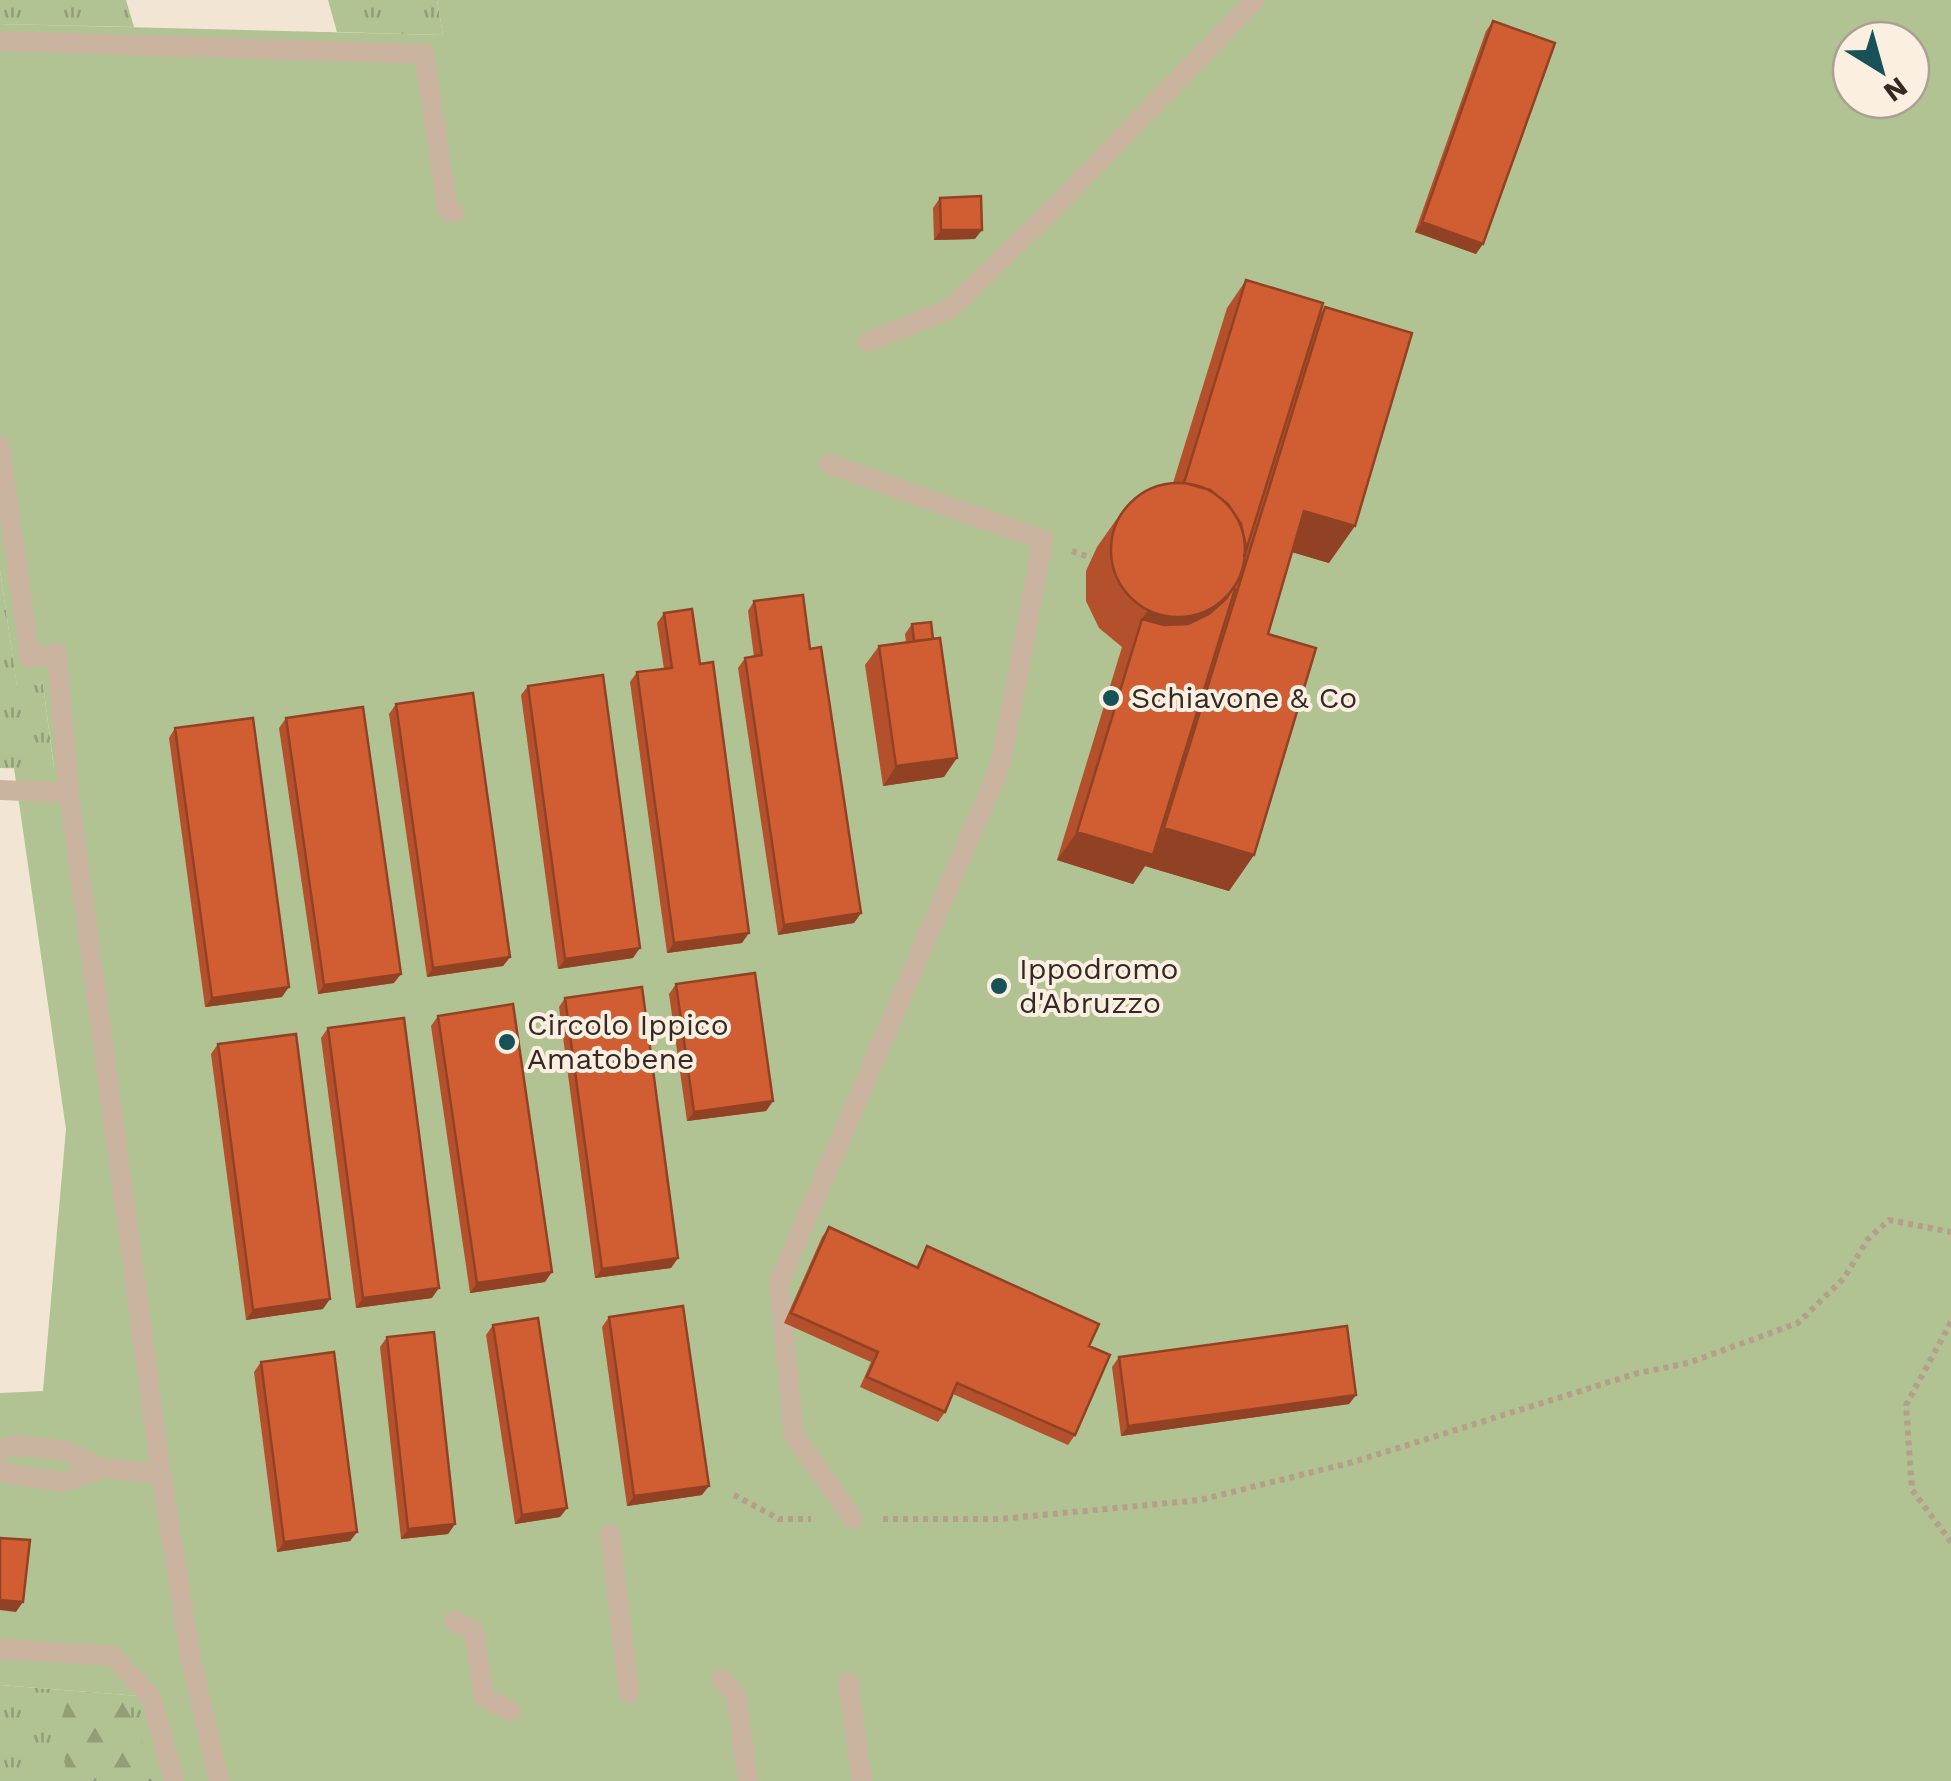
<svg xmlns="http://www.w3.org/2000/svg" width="1951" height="1781" font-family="'Work Sans',sans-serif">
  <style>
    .grass { fill: url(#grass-tufts) }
    .forest { fill: url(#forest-firs) }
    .pitch { fill: #b1c293; fill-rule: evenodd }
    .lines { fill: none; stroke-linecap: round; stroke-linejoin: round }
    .path { stroke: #b79e8a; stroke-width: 6; stroke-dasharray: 5 5; stroke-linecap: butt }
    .lane { stroke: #cbb49f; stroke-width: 20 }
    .wall { fill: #b4512c }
    .shaded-wall { fill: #924224 }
    .building { fill: #d15e33; stroke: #924224; stroke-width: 2.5 }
    .poi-dot { fill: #165258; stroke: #faefe0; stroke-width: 4 }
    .labels { text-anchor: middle; stroke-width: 8; stroke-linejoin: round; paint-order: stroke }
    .poi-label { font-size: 30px; fill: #342923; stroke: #faefe0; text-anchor: start }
  </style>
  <defs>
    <pattern id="grass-tufts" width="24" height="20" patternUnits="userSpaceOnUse" patternTransform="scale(2.5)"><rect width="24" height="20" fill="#b1c293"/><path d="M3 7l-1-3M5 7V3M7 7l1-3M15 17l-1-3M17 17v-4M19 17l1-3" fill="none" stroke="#919e78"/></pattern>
    <pattern id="forest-firs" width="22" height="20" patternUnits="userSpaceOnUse" patternTransform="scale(2.5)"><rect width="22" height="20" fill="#b1c293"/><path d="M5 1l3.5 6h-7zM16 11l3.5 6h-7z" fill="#919e78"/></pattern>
  </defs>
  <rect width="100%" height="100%" fill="#f2e5d4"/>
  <path class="grass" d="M0 0H126L134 27 0 24Z
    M328 0H437L443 35 337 32Z
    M0 570 17 686 43 684 54 769 0 768Z
    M0 1685 151 1697 174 1781H0Z"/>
  <path class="forest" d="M71 1691 121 1695 143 1744 154 1781H67L61 1720Z"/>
  <path class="pitch" d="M437 0H1951V1781H174L151 1697 0 1685V1393L43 1391 66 1129 14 768H54L43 684 17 687 0 570V24L443 35ZM1851 40H1911V100H1851Z"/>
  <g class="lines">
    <path class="path" d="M1072 551 1091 558
      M1951 1322 1906 1405 1912 1490 1951 1542
      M734 1495 779 1519H811
      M883 1519H1000L1200 1500 1353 1462 1638 1373 1688 1363 1798 1323 1844 1278 1868 1239 1889 1220 1951 1232"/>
    <path class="lane" d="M0 41 424 54 448 212H455
      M867 342 950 309 1056 206 1255 0
      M0 447 30 658 57 654 69 793 161 1474 191 1660 219 1781
      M829 464 1043 540 1001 763 779 1283 794 1435 853 1519
      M0 790 69 793
      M0 1450 15 1445 66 1451 102 1468 161 1474
      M0 1469 6 1473 62 1482 102 1468
      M610 1534 629 1693
      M454 1621 474 1631 484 1697 511 1711
      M0 1649 113 1656 151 1697 174 1781
      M721 1679 736 1695 748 1781
      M848 1682 862 1781"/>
  </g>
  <path class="wall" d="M1493 21 1476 254 1415 232 1486 31Z
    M940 198 975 239 934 240 933 208Z
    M1246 280 1320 314 1325 307 1329 563 1292 552 1268 634 1254 855 1229 891 1145 866 1133 884 1057 860 1122 647 1099 628 1086 601V571L1097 547 1123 510 1173 483 1227 308Z
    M754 601 810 649 861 913 854 923 778 935 738 668 745 658 754 657 748 611Z
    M664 613 742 943 667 953 630 682 637 672 664 669 657 623Z
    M912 624 944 777 883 786 865 665 879 646 906 642 905 634Z
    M528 686 633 958 558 969 521 695Z
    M396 704 510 957 503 966 427 977 389 714Z
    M286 718 394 983 318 994 279 728Z
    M175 728 282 997 205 1007 169 738Z
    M676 984 773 1101 766 1111 687 1121 669 994Z
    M565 998 678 1258 671 1268 595 1278 559 1007Z
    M438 1016 545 1282 470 1293 431 1026Z
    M328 1028 432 1298 356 1308 321 1038Z
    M218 1044 323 1309 246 1320 211 1054Z
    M829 1227 916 1267 927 1246 1089 1346 1075 1435 1068 1445 953 1394 945 1412 938 1422 860 1387 871 1362 784 1323 822 1237Z
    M609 1317 702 1495 627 1506 602 1327Z
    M493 1325 567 1508 560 1517 515 1524 486 1335Z
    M387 1337 455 1524 448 1534 401 1539 380 1347Z
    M1119 1357 1356 1395 1349 1404 1121 1436 1112 1367Z
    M261 1362 357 1532 350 1541 277 1552 254 1372Z"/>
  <path class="shaded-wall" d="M1422 222 1483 244 1476 254 1415 232Z
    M941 230H982L975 239 934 240Z
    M1304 511 1355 526 1329 563 1278 548Z
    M1232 591 1190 643 1142 619 1148 610Z
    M957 758 944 777 883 786 896 766Z
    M1164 828 1254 855 1229 891 1145 866 1133 884 1057 860 1077 832 1147 854Z
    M861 913 854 923 778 935 784 925Z
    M749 933 742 943 667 953 674 943Z
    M640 948 633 958 558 969 565 959Z
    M510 957 503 966 427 977 433 968Z
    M401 974 394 983 318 994 324 985Z
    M289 987 282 997 205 1007 212 998Z
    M773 1101 766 1111 687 1121 694 1112Z
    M678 1258 671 1268 595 1278 602 1269Z
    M552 1272 545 1282 470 1293 477 1283Z
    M439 1288 432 1298 356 1308 363 1298Z
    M330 1299 323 1309 246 1320 253 1310Z
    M1356 1395 1349 1404 1121 1436 1128 1426Z
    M709 1486 702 1495 627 1506 634 1496Z
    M567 1508 560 1517 515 1524 522 1515Z
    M455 1524 448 1534 401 1539 408 1529Z
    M357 1532 350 1541 277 1552 284 1542Z
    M0 1600 23 1602 16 1612 0 1610Z"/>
  <path class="building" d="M1493 21 1555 43 1483 244 1422 222Z
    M981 196 982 230H941L940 198Z
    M1246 280 1323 303 1244 557 1246 546 1241 524 1228 504 1210 490 1184 483Z
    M1325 307 1412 333 1355 526 1304 511 1268 634 1316 648 1254 855 1164 828Z
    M1111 550a67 67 0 1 1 134 0a67 67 0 1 1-134 0Z
    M1233 588 1235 589 1153 855 1077 832 1142 619 1164 625 1188 624 1209 614 1226 599Z
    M803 595 810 649 821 647 861 913 784 925 745 658 762 655 754 601Z
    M692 609 700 664 713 662 749 933 674 943 637 672 672 668 664 613Z
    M931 622 933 639 914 641 912 624Z
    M940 638 957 758 896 766 879 646Z
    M603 675 640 948 565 959 528 686Z
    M473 693 510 957 433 968 396 704Z
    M363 707 401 974 324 985 286 718Z
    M253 718 289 987 212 998 175 728Z
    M755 973 773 1101 694 1112 676 984Z
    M642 987 678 1258 602 1269 565 998Z
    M513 1004 552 1272 477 1283 438 1016Z
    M404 1018 439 1288 363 1298 328 1028Z
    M296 1034 330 1299 253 1310 218 1044Z
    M829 1227 918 1268 927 1246 1099 1324 1089 1346 1110 1355 1075 1435 957 1383 945 1412 867 1377 878 1352 791 1313Z
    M683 1306 709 1486 634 1496 609 1317Z
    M538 1318 567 1508 522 1515 493 1325Z
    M1347 1326 1356 1395 1128 1426 1119 1357Z
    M434 1332 455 1524 408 1529 387 1337Z
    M334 1352 357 1532 284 1542 261 1362Z
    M0 1538 30 1540 23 1602 0 1600Z"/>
  <g class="poi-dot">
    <circle cx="1111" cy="698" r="10"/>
    <circle cx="999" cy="986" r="10"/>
    <circle cx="507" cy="1042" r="10"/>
  </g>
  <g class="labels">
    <g class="poi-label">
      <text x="1131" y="708">Schiavone &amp; Co</text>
      <text x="1019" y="979">Ippodromo<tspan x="1019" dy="34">d'Abruzzo</tspan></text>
      <text x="527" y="1035">Circolo Ippico<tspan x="527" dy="34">Amatobene</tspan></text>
    </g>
  </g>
  <g transform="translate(1881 70) rotate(143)"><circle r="48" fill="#faefe0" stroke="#aba094" stroke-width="2.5"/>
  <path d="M0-8L18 38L0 25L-18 38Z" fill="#165258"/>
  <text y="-15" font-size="28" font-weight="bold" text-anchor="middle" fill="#342923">N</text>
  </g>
</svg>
